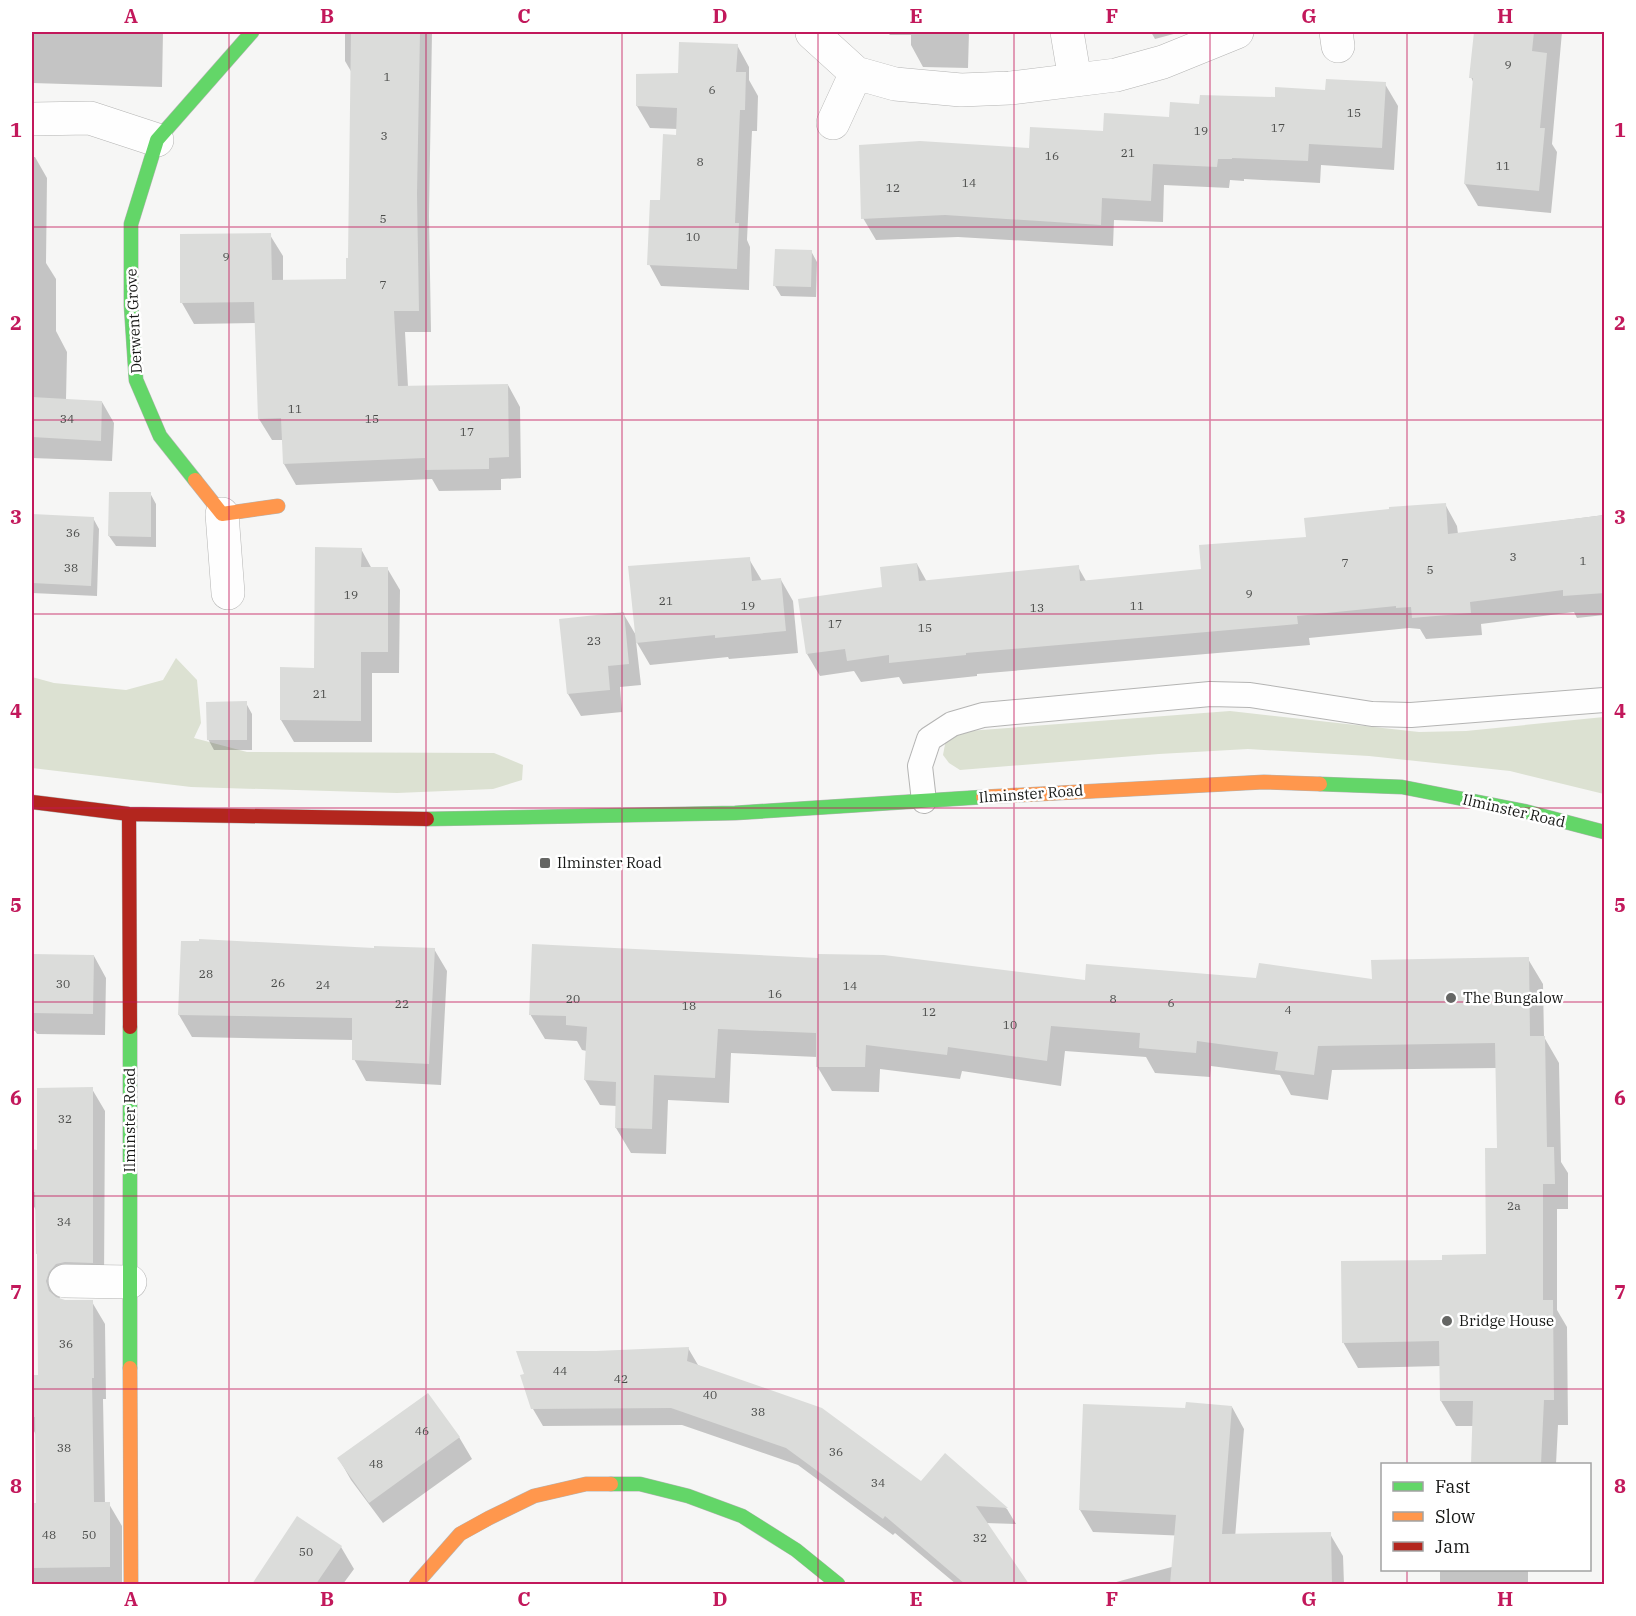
<svg xmlns="http://www.w3.org/2000/svg" width="1636" height="1616" font-family="'IBM Plex Serif',serif">
  <style>
    .green { fill: #dce1d2 }
    .shadow { fill: #0003 }
    .building { fill: #dbdcda }
    .lines { fill: none; stroke-linecap: round; stroke-linejoin: round }
    .lane-casing { stroke: #b4b4b3; stroke-width: 26 }
    .street-casing { stroke: #b4b4b3; stroke-width: 34 }
    .fast-casing { stroke: #b4b4b3; stroke-width: 15 }
    .slow-casing { stroke: #b4b4b3; stroke-width: 15 }
    .jam-casing { stroke: #b4b4b3; stroke-width: 15 }
    .lane { stroke: #fefefe; stroke-width: 24 }
    .street { stroke: #fefefe; stroke-width: 33 }
    .fast { stroke: #63d668; stroke-width: 14 }
    .slow { stroke: #ff974d; stroke-width: 14 }
    .jam { stroke: #b3261e; stroke-width: 14 }
    .grid { fill: none; stroke: #c2185b; stroke-width: 1.5; stroke-opacity: 0.55 }
    .poi-dot { fill: #656664; stroke: #fff; stroke-width: 2 }
    .labels { text-anchor: middle; stroke-width: 5; stroke-linejoin: round; paint-order: stroke }
    .number-label { font-size: 12px; fill: #4b4c4a }
    .street-label { font-size: 15px; fill: #171816; stroke: #fff }
    .poi-label { font-size: 15px; fill: #171816; stroke: #fff; text-anchor: start }
    .neatline { fill: none; stroke: #c2185b; stroke-width: 2 }
    .grid-label { font-size: 20px; text-anchor: middle; font-weight: bold; fill: #c2185b }
  </style>
  <rect width="100%" height="100%" fill="#f6f6f5"/>
  <path class="green" d="M176 658 197 680 201 723 194 738 247 752 494 753 523 765 522 780 493 789 397 793 191 787 32 768V677L54 683 126 690 163 680Z
    M1230 711 1419 732 1466 731 1604 717V794L1510 771 1369 756 1248 749 1159 754 960 770 949 763 943 755 946 739 955 732Z"/>
  <path class="shadow" d="M32 32H163L162 87 32 83Z
    M345 32H432L429 216 431 332H405L408 387 508 385 520 407 521 478 501 479V490L439 491 432 479 296 485 284 464 283 440H272L259 419 256 323 194 324 182 303 270 235 283 256V282L347 280 350 259 352 73 345 61Z
    M887 32H969L968 68 923 67 911 45V35H890Z
    M1151 32H1181L1155 39Z
    M1475 32H1562L1552 144 1557 152 1551 213 1478 206 1465 184 1474 84 1471 77Z
    M737 45 749 67V80L758 96 757 131H752L747 240 750 247 749 290 661 286 649 264 678 129 650 128 637 106V76L679 75Z
    M1385 84 1398 106 1394 170 1321 165 1320 183 1244 179V181L1230 180 1229 188 1164 185 1163 222 1114 220 1113 246 958 237 876 240 863 218 1030 149 1170 119 1200 105 1276 98Z
    M32 157H35L47 178 46 263 56 279V331L67 352 66 400 102 402 114 423 112 461 32 458Z
    M811 251 817 262 816 297 781 296 775 286Z
    M150 493 156 504V547L116 546 109 536Z
    M1445 504 1457 526 1458 534 1604 515V615L1577 618 1574 612 1481 624 1482 635 1426 639 1420 629 1409 628 1309 638 1310 645 977 674V676L903 684 899 677 861 682 854 671 820 676 807 654 884 588 917 564 927 582 1078 567 1086 581 1203 571 1308 539Z
    M32 515 93 518 99 529 97 596 32 593Z
    M361 549 372 569 387 568 400 590 399 673H372V742H294L281 720V669H316Z
    M749 559 762 581 781 580 793 601 798 653 729 659 728 657 650 665 636 641 641 685 620 687 622 712 581 716 568 694 623 613 637 637Z
    M246 703 252 714V750H214L208 739Z
    M182 942 376 949H434L447 971 441 1085 366 1081 354 1059V1040L192 1037 179 1015Z
    M32 955 94 956 106 978 105 1035 37 1034 35 1031H32Z
    M1528 959 1543 984 1544 1037 1559 1063 1561 1162 1568 1173V1209H1557V1310L1567 1327 1568 1425H1558L1556 1464H1473L1474 1426H1456L1441 1401V1366L1358 1368 1343 1342 1443 1261 1488 1255 1498 1149 1497 1068 1332 1070 1328 1100 1291 1095 1280 1075 1211 1066 1210 1077 1155 1073 1146 1057 1065 1051 1061 1086 962 1071 960 1079 880 1069 879 1092 832 1091 817 1066V1057L731 1053 729 1103 668 1100 666 1154 631 1153 616 1128 617 1106 600 1105 585 1080 587 1051 582 1050 577 1041 545 1039 530 1014 1087 981H1373Z
    M92 1089 105 1111 104 1284 61 1294 59 1300 92 1302 105 1324 106 1399H103L105 1504H109L122 1526V1584H32V1504H38L37 1437 32 1427V1376H40L37 1212 32 1203V1151H39Z
    M688 1348 698 1365 921 1483 945 1455 1007 1509 1016 1524 985 1523 1026 1584H956L895 1533 893 1535 798 1465 682 1425 543 1426 533 1409 596 1352Z
    M1085 1405 1186 1409 1232 1407 1244 1429 1235 1538 1093 1532 1080 1510Z
    M459 1437 472 1459 383 1523 351 1480 339 1459Z
    M298 1518 341 1547 354 1569 343 1584H253Z
    M1293 1534H1330L1343 1556 1344 1584H1109Z
    M1440 1570H1528V1584H1440Z"/>
  <path class="building" d="M351 32H420L417 194 419 311H394L398 386 508 384 509 457 489 458V469L425 470V458L283 464 281 418 258 419 254 302 180 303V234L271 233 272 280 346 279V258H348Z
    M1474 32H1534L1532 51 1547 53 1540 128H1545L1539 191 1464 184 1473 78H1469Z
    M679 42 738 44 736 72H746L745 110H740L735 223H739L737 269 647 265 650 200H660L663 134 676 135 677 108 636 106V74L678 73Z
    M1326 79 1386 82 1382 148 1309 144 1308 161 1232 158V159H1218L1217 167 1153 164 1151 201 1102 198 1101 225 945 215 861 219 859 145 920 141 1029 148 1030 127 1103 131 1104 113 1169 117 1170 102 1199 104 1200 95 1275 97V87L1325 90Z
    M775 249 812 250 811 287 773 286Z
    M32 397 102 401 101 441 32 437Z
    M109 492H151V537L108 536Z
    M1446 503 1448 534 1605 515V593L1563 596V590L1470 602 1471 613 1412 618 1411 607 1396 608V606L1297 616 1298 624 966 653V655L889 663V655L847 661 845 649 806 654 798 599 882 587 880 567 917 563 919 581 1079 565 1080 581 1201 569 1199 545 1306 537 1304 518 1389 509V507Z
    M32 514 94 517 91 586 32 583Z
    M315 547 362 548 361 567H388V652H361V721L280 720V667L314 668Z
    M750 557 752 581 781 578 786 631 715 638V635L636 643 628 566Z
    M624 612 629 664 608 666 610 690 567 694 559 619Z
    M247 701V740H207L206 702Z
    M199 939 374 948V946L435 948 429 1064 352 1060V1018L178 1015 181 941H199Z
    M532 944 818 958V954L884 955 1085 980 1086 964 1256 978 1259 963 1372 979 1371 960 1529 957 1530 1036H1545L1547 1147H1554L1555 1184H1543V1300H1553L1554 1400H1544L1541 1464H1471L1473 1401H1440L1439 1341 1342 1343 1341 1261 1442 1260V1255L1486 1254 1485 1148H1497L1495 1043 1318 1046 1314 1075 1275 1070 1278 1052 1197 1041 1196 1053 1139 1048 1140 1033 1051 1026 1047 1061 948 1047 947 1055 866 1045 865 1067H816V1033L718 1029 715 1078 654 1075 652 1129 615 1128 616 1082 584 1080 587 1027 566 1025V1016L529 1015Z
    M32 954 94 955 93 1014 32 1013Z
    M93 1087V1263L65 1262 56 1264 49 1272 46 1281 49 1291 56 1297 65 1300H93L94 1378H92L94 1502H110V1567L32 1568V1503H36L35 1417H32V1375H38L37 1254H36L35 1192H32V1149L37 1150V1088Z
    M689 1347 687 1361 822 1408 921 1481 945 1453 1008 1508 976 1506 1029 1584H965L885 1516 883 1519 786 1448 671 1408 531 1409 520 1375 524 1374 516 1351H596Z
    M428 1393 460 1437 369 1503 337 1458Z
    M1186 1402 1232 1406 1222 1534 1331 1532 1332 1584H1170L1176 1515 1079 1510 1083 1404 1185 1408Z
    M297 1516 342 1546 316 1584H252Z"/>
  <g class="lines">
    <defs>
      <path id="lane" d="M924 801 920 766 929 739 952 724 983 715 1210 694 1250 695 1372 714 1411 715 1604 700"/>
      <path id="street" d="M1067 32 1075 80
        M1336 32 1338 46
        M812 33 856 73 895 84 961 90 1010 88 1116 75 1163 62 1237 32
        M32 119 90 118 157 140
        M833 123 856 73
        M222 514 228 593
        M65 1281 130 1282"/>
      <path id="fast" d="M195 480 160 436 136 380 131 305V224L157 140 252 32
        M1320 784 1402 787 1524 811 1604 832
        M427 819 735 813 983 797
        M130 1027V1368
        M611 1484H640L688 1496 742 1516 796 1550 838 1584"/>
      <path id="slow" d="M195 480 222 514 278 506
        M983 797 1264 782 1320 784
        M130 1368 131 1584
        M416 1584 460 1534 489 1518 534 1496 586 1484H611"/>
      <path id="jam" d="M32 802 129 814 427 819
        M129 814 130 1027"/>
    </defs>
    <use href="#lane" class="lane-casing"/>
    <use href="#street" class="street-casing"/>
    <use href="#fast" class="fast-casing"/>
    <use href="#slow" class="slow-casing"/>
    <use href="#jam" class="jam-casing"/>
    <use href="#lane" class="lane"/>
    <use href="#street" class="street"/>
    <use href="#fast" class="fast"/>
    <use href="#slow" class="slow"/>
    <use href="#jam" class="jam"/>
  </g>
  <path class="grid" d="M229 32V1584M426 32V1584M622 32V1584M818 32V1584M1014 32V1584M1210 32V1584M1407 32V1464M32 227H1604M32 420H1604M32 614H1604M32 808H1604M32 1002H1604M32 1196H1604M32 1389H1604M1407 1570V1584"/>
  <g class="poi-dot">
    <rect x="539" y="857" width="12" height="12" rx="3"/>
    <circle cx="1451" cy="998" r="6"/>
    <circle cx="1447" cy="1321" r="6"/>
  </g>
  <g class="labels">
    <g class="number-label">
      <text x="1508" y="69">9</text>
      <text x="387" y="81">1</text>
      <text x="712" y="94">6</text>
      <text x="1354" y="117">15</text>
      <text x="1278" y="132">17</text>
      <text x="1201" y="135">19</text>
      <text x="384" y="140">3</text>
      <text x="1128" y="157">21</text>
      <text x="1052" y="160">16</text>
      <text x="700" y="166">8</text>
      <text x="1503" y="170">11</text>
      <text x="969" y="187">14</text>
      <text x="893" y="192">12</text>
      <text x="383" y="223">5</text>
      <text x="693" y="241">10</text>
      <text x="226" y="261">9</text>
      <text x="383" y="289">7</text>
      <text x="295" y="413">11</text>
      <text x="67" y="423">34</text>
      <text x="372" y="423">15</text>
      <text x="467" y="436">17</text>
      <text x="73" y="537">36</text>
      <text x="1513" y="561">3</text>
      <text x="1583" y="565">1</text>
      <text x="1345" y="567">7</text>
      <text x="71" y="572">38</text>
      <text x="1430" y="574">5</text>
      <text x="1249" y="598">9</text>
      <text x="351" y="599">19</text>
      <text x="666" y="605">21</text>
      <text x="748" y="610">19</text>
      <text x="1137" y="610">11</text>
      <text x="1037" y="612">13</text>
      <text x="835" y="628">17</text>
      <text x="925" y="632">15</text>
      <text x="594" y="645">23</text>
      <text x="320" y="698">21</text>
      <text x="206" y="978">28</text>
      <text x="278" y="987">26</text>
      <text x="63" y="988">30</text>
      <text x="323" y="989">24</text>
      <text x="850" y="990">14</text>
      <text x="775" y="998">16</text>
      <text x="573" y="1003">20</text>
      <text x="1113" y="1003">8</text>
      <text x="1171" y="1007">6</text>
      <text x="402" y="1008">22</text>
      <text x="689" y="1010">18</text>
      <text x="1288" y="1014">4</text>
      <text x="929" y="1016">12</text>
      <text x="1010" y="1029">10</text>
      <text x="65" y="1123">32</text>
      <text x="1514" y="1210">2a</text>
      <text x="64" y="1226">34</text>
      <text x="66" y="1348">36</text>
      <text x="560" y="1375">44</text>
      <text x="621" y="1383">42</text>
      <text x="710" y="1399">40</text>
      <text x="758" y="1416">38</text>
      <text x="422" y="1435">46</text>
      <text x="64" y="1452">38</text>
      <text x="836" y="1456">36</text>
      <text x="376" y="1468">48</text>
      <text x="878" y="1487">34</text>
      <text x="49" y="1539">48</text>
      <text x="89" y="1539">50</text>
      <text x="980" y="1542">32</text>
      <text x="306" y="1556">50</text>
    </g>
    <g class="street-label">
      <text transform="translate(134 321) rotate(-93)" y="5">Derwent Grove</text>
      <text transform="translate(1031 794) rotate(-4)" y="5">Ilminster Road</text>
      <text transform="translate(1514 811) rotate(13)" y="5">Ilminster Road</text>
      <text transform="translate(130 1120) rotate(-90)" y="5">Ilminster Road</text>
    </g>
    <g class="poi-label">
      <text x="557" y="868">Ilminster Road</text>
      <text x="1463" y="1003">The Bungalow</text>
      <text x="1459" y="1326">Bridge House</text>
    </g>
  </g>
  <rect width="1636" height="1616" fill="none" stroke="#ffffff" stroke-width="66"/>
  <rect x="1381" y="1463" width="210" height="108" fill="#ffffff" stroke="#a2a3a2" stroke-width="1.5"/>
  <rect x="1393" y="1482" width="30" height="9" fill="#63d668" stroke="#a2a3a2" stroke-width="1.5"/>
  <text x="1435" y="1493" font-size="18" fill="#171816">Fast</text>
  <rect x="1393" y="1512" width="30" height="9" fill="#ff974d" stroke="#a2a3a2" stroke-width="1.5"/>
  <text x="1435" y="1523" font-size="18" fill="#171816">Slow</text>
  <rect x="1393" y="1542" width="30" height="9" fill="#b3261e" stroke="#a2a3a2" stroke-width="1.5"/>
  <text x="1435" y="1553" font-size="18" fill="#171816">Jam</text>
  <rect x="33" y="33" width="1570" height="1550" class="neatline"/>
  <g class="grid-label">
    <text x="131" y="23">A</text>
    <text x="327" y="23">B</text>
    <text x="524" y="23">C</text>
    <text x="720" y="23">D</text>
    <text x="916" y="23">E</text>
    <text x="1112" y="23">F</text>
    <text x="1309" y="23">G</text>
    <text x="1505" y="23">H</text>
    <text x="16" y="137">1</text>
    <text x="1620" y="137">1</text>
    <text x="16" y="330">2</text>
    <text x="1620" y="330">2</text>
    <text x="16" y="524">3</text>
    <text x="1620" y="524">3</text>
    <text x="16" y="718">4</text>
    <text x="1620" y="718">4</text>
    <text x="16" y="912">5</text>
    <text x="1620" y="912">5</text>
    <text x="16" y="1105">6</text>
    <text x="1620" y="1105">6</text>
    <text x="16" y="1299">7</text>
    <text x="1620" y="1299">7</text>
    <text x="16" y="1493">8</text>
    <text x="1620" y="1493">8</text>
    <text x="131" y="1606">A</text>
    <text x="327" y="1606">B</text>
    <text x="524" y="1606">C</text>
    <text x="720" y="1606">D</text>
    <text x="916" y="1606">E</text>
    <text x="1112" y="1606">F</text>
    <text x="1309" y="1606">G</text>
    <text x="1505" y="1606">H</text>
  </g>
</svg>
